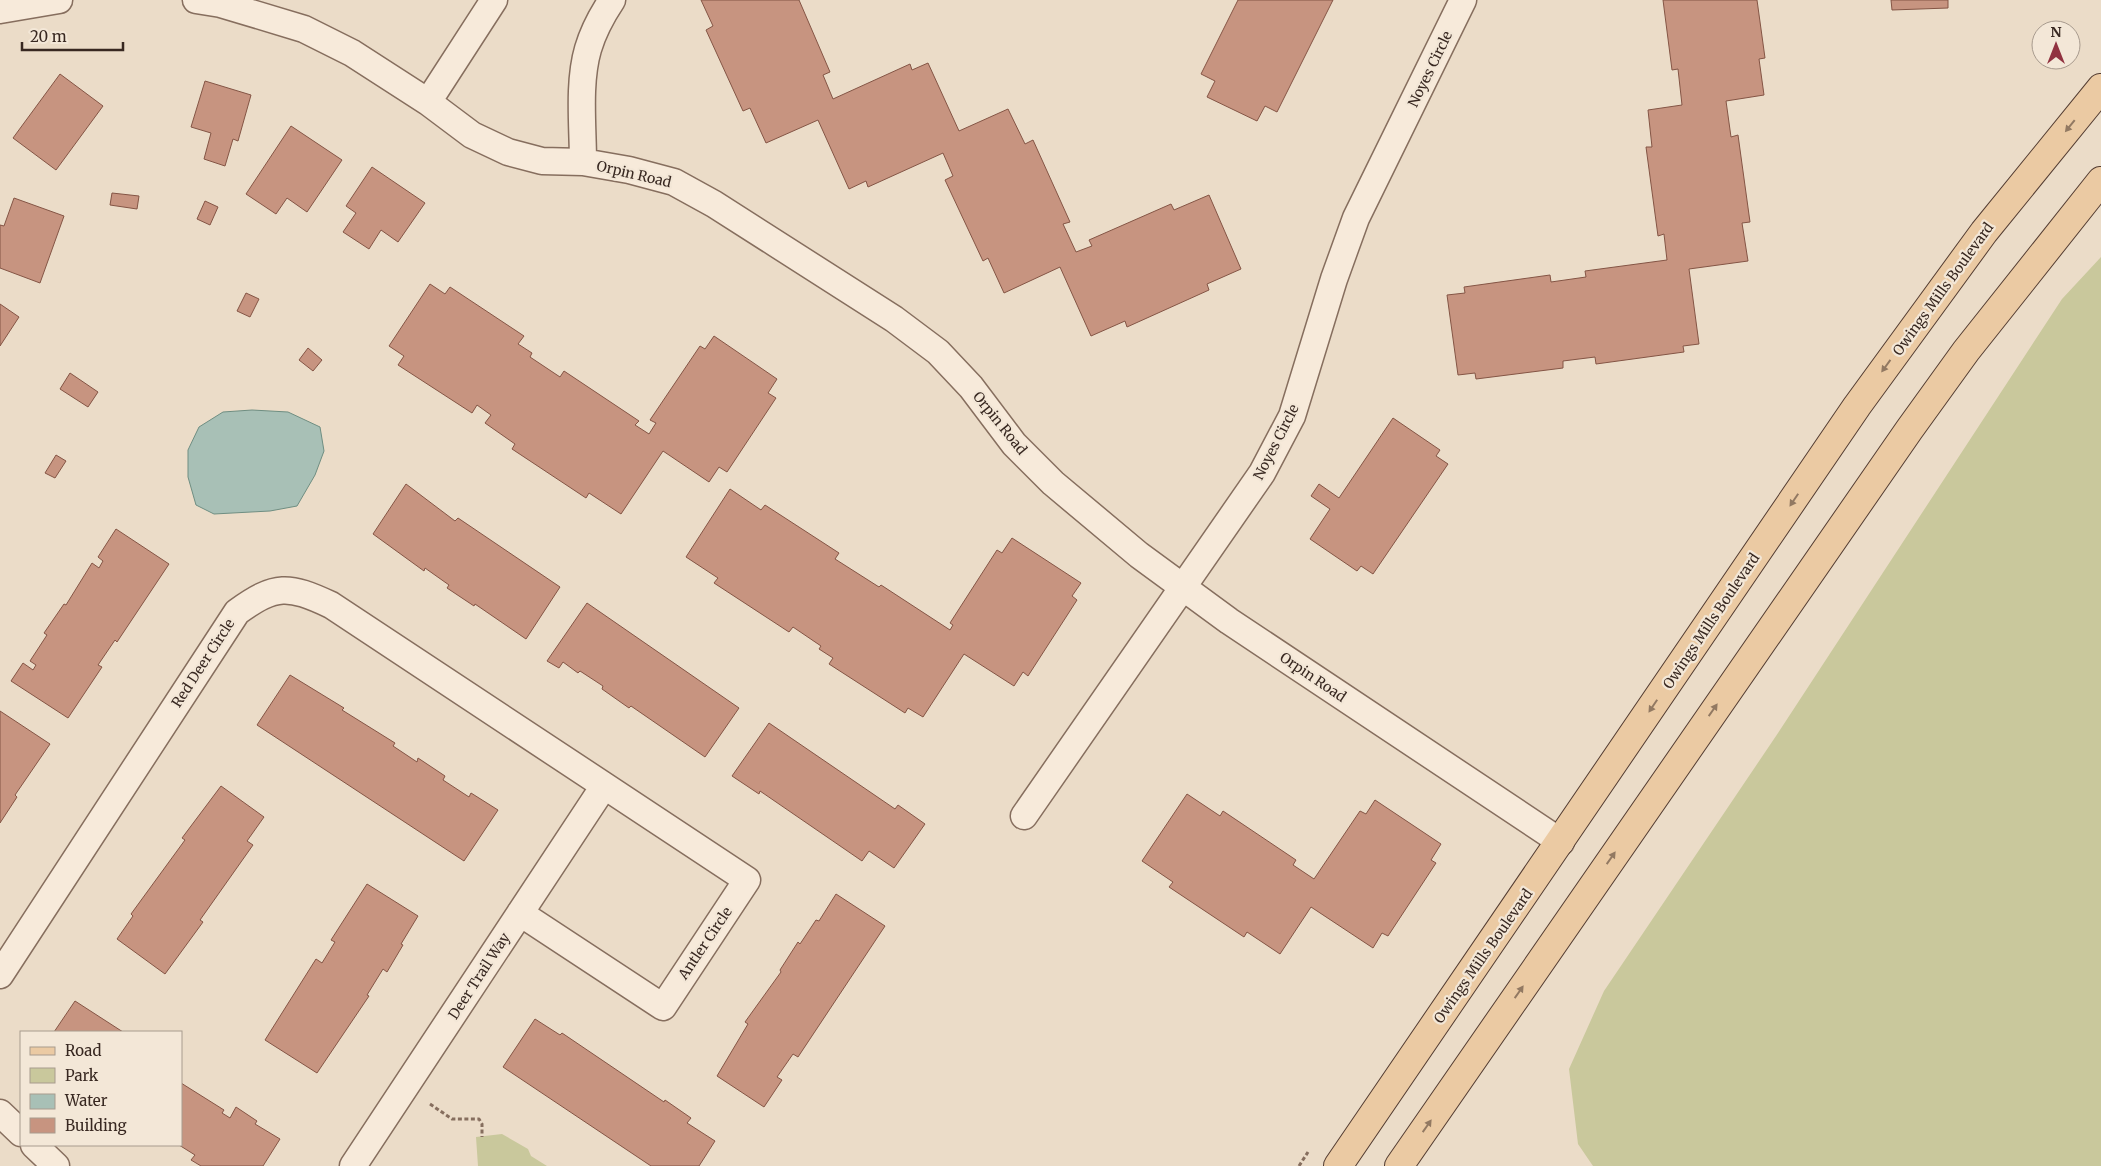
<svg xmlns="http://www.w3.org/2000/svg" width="2101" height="1166" font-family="Merriweather,serif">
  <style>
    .green { fill: #c9c89c }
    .water { fill: #a8c0b6; stroke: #6f8e82 }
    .building { fill: #c79480; stroke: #845545 }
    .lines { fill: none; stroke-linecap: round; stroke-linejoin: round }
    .street-casing { stroke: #866e5e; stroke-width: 29 }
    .primary-casing { stroke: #543d32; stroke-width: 30 }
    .path { stroke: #866e5e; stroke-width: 3; stroke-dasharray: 4 2.5; stroke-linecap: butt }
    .street { stroke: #f7eada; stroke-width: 26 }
    .primary { stroke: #ebcaa3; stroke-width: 28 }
    .oneway { fill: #927962 }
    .labels { text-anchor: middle; stroke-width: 4.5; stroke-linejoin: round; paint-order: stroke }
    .street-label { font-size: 14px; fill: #382821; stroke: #f3e7d7 }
  </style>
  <rect width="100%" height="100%" fill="#ebdcc8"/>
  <path class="green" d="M2101 257V1166H1593L1578 1144 1569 1069 1604 991 1776 736 2062 299Z
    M502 1134 528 1149 531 1156 547 1166H478L476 1137Z"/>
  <path class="water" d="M252 410 288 412 320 427 324 451 315 475 297 506 270 511 214 514 196 505 188 477V450L199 427 223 412Z"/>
  <path class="building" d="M701 0H799L830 72 823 75 833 99 910 64 912 70 928 63 959 131 1008 109 1025 144 1033 140 1070 222 1063 224 1076 252 1092 246 1089 240 1171 204 1174 210 1209 195 1241 269 1207 284 1209 290 1127 327 1125 321 1091 336 1060 267 1004 293 988 258 983 261 945 180 953 176 943 153 868 187 866 181 849 189 818 120 766 143 750 108 743 111 706 30 713 26Z
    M1238 0H1333L1277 112 1265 106 1257 121 1207 97 1215 81 1201 74Z
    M1663 0H1757L1765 58 1759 59 1764 95 1726 101 1731 137 1738 135 1750 222 1742 223 1748 261 1689 269 1699 344 1683 346 1684 352 1596 364 1595 357 1563 361V368L1476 379 1475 373 1458 375 1447 295 1465 293 1464 287 1550 275 1551 282 1586 277 1585 271 1667 260 1664 234 1658 236 1646 147H1652L1648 110 1682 105 1678 69 1672 70Z
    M1891 0H1948V8L1892 10Z
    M60 74 103 106 56 170 13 138Z
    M205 81 251 95 238 141 233 139 225 166 204 159 211 133 191 127Z
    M291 126 342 160 307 212 287 198 276 214 246 194Z
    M372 167 425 203 398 242 381 230 369 249 343 232 356 213 346 206Z
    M112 193 139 196 137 209 110 205Z
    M14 198 64 216 40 283 0 268V225L4 226Z
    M205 201 218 207 210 225 197 219Z
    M430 284 445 294 450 287 524 336 518 344 532 353 530 357 560 377 564 371 639 421 635 425 649 434 656 423 650 420 700 346 705 349 714 336 777 379 768 393 776 398 727 472 719 467 709 482 663 451 621 514 589 493 586 498 512 449 515 444 485 423 491 415 477 405 472 413 398 365 404 356 389 346Z
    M246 293 259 299 250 317 237 311Z
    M0 304 19 317 0 346Z
    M308 348 322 360 313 371 299 360Z
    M70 373 98 392 88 407 60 389Z
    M1393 418 1440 450 1436 456 1448 464 1373 574 1361 566 1357 571 1310 539 1330 509 1311 496 1319 484 1339 498Z
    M56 455 66 461 55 478 45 473Z
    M406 484 455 521 458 518 560 587 526 639 475 604 474 606 447 588 449 585 425 568 424 571 373 534Z
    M730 489 761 510 765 505 839 553 835 559 879 587 881 585 950 630 953 625 950 623 997 550 1002 553 1012 538 1081 583 1072 596 1077 600 1028 676 1023 672 1014 686 964 654 923 717 908 708 905 713 829 664 833 658 819 649 821 646 793 627 789 632 714 583 718 578 686 557Z
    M116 529 169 564 117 642 115 640 98 665 102 667 68 718 11 681 23 663 33 670 36 665 30 661 47 635 44 633 64 604 66 605 92 563 99 568 103 561 98 557Z
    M587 603 739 708 705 757 631 706 629 708 602 689 603 686 580 671 578 673 563 662 559 668 547 661Z
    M290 675 344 708 342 710 395 743 393 746 417 762 418 758 445 776 443 780 469 797 471 793 498 810 464 861 257 725Z
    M0 711 50 744 15 795 17 797 0 823Z
    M769 723 895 809 898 805 925 824 894 868 869 851 862 861 760 791 759 794 732 776Z
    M221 786 264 817 247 841 253 845 200 920 203 922 165 974 117 939 133 916 131 914 185 840 182 838Z
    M1187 794 1220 816 1223 811 1296 860 1293 865 1314 879 1360 811 1366 814 1375 800 1441 844 1431 860 1436 863 1388 936 1382 933 1373 948 1311 907 1280 954 1247 932 1244 937 1169 887 1173 882 1142 861Z
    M367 884 418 916 401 944 403 945 387 972 383 969 367 995 369 996 317 1073 265 1040 316 959 322 963 335 942 331 940Z
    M836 894 885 926 798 1057 793 1054 777 1077 782 1080 764 1107 717 1076 748 1024 745 1022 781 972 780 970 798 942 800 944 816 920 819 921Z
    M75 1001 123 1032H54Z
    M535 1019 560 1035 562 1033 664 1102 665 1100 691 1118 687 1123 715 1141 699 1166H651L503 1067Z
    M181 1083 224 1110 222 1113 230 1118 236 1107 257 1121 255 1124 280 1139 263 1166H201L191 1160 195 1155 179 1145H181Z"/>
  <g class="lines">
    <defs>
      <path id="street" d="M196 0 221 4 304 29 352 53 428 102 472 135 508 152 542 161 583 162 629 170 674 182 714 204 894 319 938 352 971 387 1014 444 1053 483 1139 555 1229 621 1561 842
        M0 10 59 0
        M428 102 494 0
        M583 162C583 127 578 83 588 49 593 32 602 15 612 0
        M1024 816 1262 473 1292 416 1334 279 1356 218 1463 0
        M0 975 237 612C276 584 288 585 331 605L747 880 663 1007 520 913
        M0 1113 21 1133
        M34 1145 56 1166
        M353 1166 604 786"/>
      <path id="primary" d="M1338 1166 1857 406 1984 232 2101 88
        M1399 1166 1909 430 1966 351 2101 181"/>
    </defs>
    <use href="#street" class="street-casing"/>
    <use href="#primary" class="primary-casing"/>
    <path class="path" d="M430 1104 452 1119H479L482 1124V1137
      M1299 1166 1308 1152"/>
    <use href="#street" class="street"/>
    <use href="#primary" class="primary"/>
  </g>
  <defs><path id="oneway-solid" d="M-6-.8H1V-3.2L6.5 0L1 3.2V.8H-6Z" transform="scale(1.25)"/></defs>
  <g class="oneway">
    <use href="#oneway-solid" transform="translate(2070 126) rotate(129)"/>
    <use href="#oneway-solid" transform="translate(1886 366) rotate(126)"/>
    <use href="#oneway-solid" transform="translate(1794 500) rotate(124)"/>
    <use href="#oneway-solid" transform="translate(1653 706) rotate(124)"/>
    <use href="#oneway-solid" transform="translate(1713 710) rotate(-55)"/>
    <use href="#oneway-solid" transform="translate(1611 858) rotate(-55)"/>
    <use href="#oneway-solid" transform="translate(1519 992) rotate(-55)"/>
    <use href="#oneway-solid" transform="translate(1427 1126) rotate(-55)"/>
  </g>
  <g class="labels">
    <g class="street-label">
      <text transform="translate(1430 69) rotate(-64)" y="5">Noyes Circle</text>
      <text transform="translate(634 174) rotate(13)" y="5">Orpin Road</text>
      <text transform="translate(1943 289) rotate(-54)" y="5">Owings Mills Boulevard</text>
      <text transform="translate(1000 423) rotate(51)" y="5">Orpin Road</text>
      <text transform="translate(1276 442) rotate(-63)" y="5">Noyes Circle</text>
      <text transform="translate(1711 621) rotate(-56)" y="5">Owings Mills Boulevard</text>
      <text transform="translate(203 663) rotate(-57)" y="5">Red Deer Circle</text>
      <text transform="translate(1313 677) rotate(34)" y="5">Orpin Road</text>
      <text transform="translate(705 943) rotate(-56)" y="5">Antler Circle</text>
      <text transform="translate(1483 956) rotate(-55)" y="5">Owings Mills Boulevard</text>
      <text transform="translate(479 976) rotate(-57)" y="5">Deer Trail Way</text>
    </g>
  </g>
  <rect x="20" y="1031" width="162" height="115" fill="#f3e7d7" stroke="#a89b8e"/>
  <rect x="30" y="1047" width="25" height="8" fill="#ebcaa3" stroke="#a89b8e"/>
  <text x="65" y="1056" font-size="15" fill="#382821">Road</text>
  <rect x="30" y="1068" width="25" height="15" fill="#c9c89c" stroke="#a89b8e"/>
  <text x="65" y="1081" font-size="15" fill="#382821">Park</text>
  <rect x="30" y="1094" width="25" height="15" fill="#a8c0b6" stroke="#a89b8e"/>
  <text x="65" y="1106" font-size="15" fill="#382821">Water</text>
  <rect x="30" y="1118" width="25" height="15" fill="#c79480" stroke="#a89b8e"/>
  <text x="65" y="1131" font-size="15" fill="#382821">Building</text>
  <g transform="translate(2056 45)"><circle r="24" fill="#f3e7d7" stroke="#a89b8e"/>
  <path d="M0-4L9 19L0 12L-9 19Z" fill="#913240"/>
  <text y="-8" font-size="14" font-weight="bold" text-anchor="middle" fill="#382821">N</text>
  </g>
  <path d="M22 42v8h101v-8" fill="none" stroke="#382821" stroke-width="2.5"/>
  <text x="30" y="42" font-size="15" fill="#382821" stroke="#f3e7d7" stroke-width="4" paint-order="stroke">20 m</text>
</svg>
